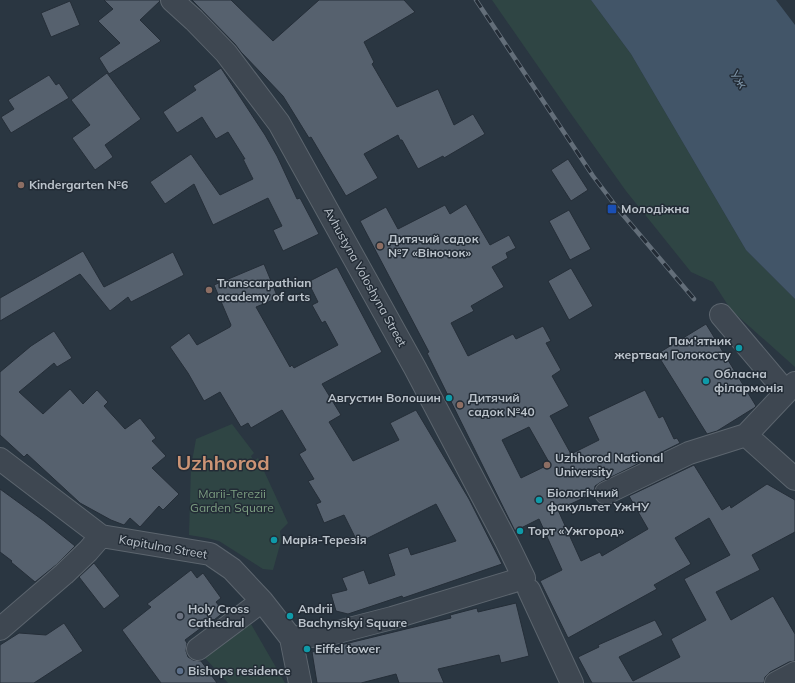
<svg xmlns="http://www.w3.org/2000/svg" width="795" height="683" font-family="Mulish,sans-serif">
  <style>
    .green { fill: #2f4544 }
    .water { fill: #425568 }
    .building { fill: #56616e; stroke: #252e38; fill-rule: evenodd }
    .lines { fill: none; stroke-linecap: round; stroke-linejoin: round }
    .minor-casing { stroke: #5c656e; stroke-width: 24 }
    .minor { stroke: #3e4751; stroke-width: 22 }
    .rail-casing { stroke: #636e79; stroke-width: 4.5 }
    .rail { stroke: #232c36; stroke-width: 3; stroke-dasharray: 9; stroke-linecap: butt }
    .education-dot { fill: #8d6e63; stroke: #232c36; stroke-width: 1.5 }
    .transit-dot { fill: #1a4fb4; stroke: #232c36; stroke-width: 1.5 }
    .culture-dot { fill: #0f9aa8; stroke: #232c36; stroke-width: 1.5 }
    .worship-dot { fill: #6b7280; stroke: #232c36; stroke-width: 1.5 }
    .service-dot { fill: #5c6f8a; stroke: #232c36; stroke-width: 1.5 }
    .labels { text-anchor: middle; stroke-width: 3; stroke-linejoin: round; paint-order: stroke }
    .poi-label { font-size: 12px; font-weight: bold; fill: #bbc3cb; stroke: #232c36; text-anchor: start }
    .street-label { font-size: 12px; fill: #bbc3cb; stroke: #232c36 }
    .park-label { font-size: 12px; fill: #7c9e81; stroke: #232c36 }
    .water-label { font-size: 13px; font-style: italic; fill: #7f96aa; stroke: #232c36 }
    .town-label { font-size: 20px; font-weight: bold; fill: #cc9475; stroke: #232c36 }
  </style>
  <rect width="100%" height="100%" fill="#2a3641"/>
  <path class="green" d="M492 0H591L631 54 746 250 795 299V367L731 310 713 282 691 272 626 191 569 111Z
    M232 424 254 453 251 456 254 461 258 458 288 523 280 531 281 541 273 570 263 569 219 541 207 538 189 535 191 467 196 439Z
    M251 624 285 683H228L205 658Z"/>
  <path class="water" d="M591 0H776L795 25V299L746 250 631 54Z"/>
  <path class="building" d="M104 0H160V1L140 20 161 41 109 74 99 58 120 43 98 21 113 9Z
    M192 0H231L273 41 319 0H404L415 12 364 42 374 62 372 64 397 107 438 89 454 125 473 114 485 134 444 158 443 156 418 169 402 140H400L398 135 364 154 378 178 346 196 311 137 309 138 283 96 241 52 235 44Z
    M70 1 80 25 51 37 41 13Z
    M221 68 265 135 277 156 297 199 300 198 319 234 283 251 273 230 282 226 268 198 213 225 194 184 165 204 150 182 191 154 220 195 253 179 243 159H245L228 132 216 139 202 117 177 133 163 112 196 90 193 86Z
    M107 73 141 119 105 145 113 157 95 170 72 138 90 125 71 100Z
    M49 75 56 85 59 83 69 98 11 133 1 117 14 109 8 100Z
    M568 159 588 190 571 201 551 170Z
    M466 204 490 245 509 235 516 248 506 253 508 258 492 267 504 287 471 306 474 311 451 323 468 356 513 334 516 339 543 326 551 341 546 343 561 370 552 376 569 406 550 416 571 454 599 440 588 417 645 390 659 418 663 416 674 439 677 438 680 443 601 482 595 486 594 493 558 510 581 561 600 552 602 556 648 529 629 496 694 465 722 510 730 505 731 508 767 484 795 500V532L752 555 760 570 716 592 731 620 773 596 795 634V661L789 662 770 672 765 677 764 683H592L578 657 599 647 598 645 655 620 663 635 619 657 633 681 680 657 671 639 706 620 684 579 730 555 709 518 675 538 691 564 654 585 657 589 568 638 540 581 562 570 539 519 515 531 427 353 429 352 360 221 386 207 398 229 445 205 450 214ZM529 427 550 464 521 478 502 440Z
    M569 210 591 249 570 260 549 221Z
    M83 251 104 287 173 252 184 275 131 302 128 297 110 311 80 274 0 321V298Z
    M264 264 278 298 256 307 290 367 292 365 294 368 338 345 325 321 322 323 312 305 318 302 308 282 337 267 382 352 322 384 341 415 329 422 353 461 399 440 390 423 416 410 469 499 502 564 403 598 402 596 348 614 336 611 331 594 347 590 342 578 364 570 369 584 395 575 388 554 408 547 411 555 456 541 436 504 358 543 344 515 324 523 316 504 321 502 308 481 314 479 299 454 306 450 282 410 251 428 248 423 241 427 220 392 204 401 188 373 170 347 189 333 197 345 230 327 231 325 214 285Z
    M571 268 593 306 569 320 548 281Z
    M706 324 756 406 754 408 717 431 707 434 657 354Z
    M54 331 72 358 57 367 54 363 19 392 43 414 70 389 83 404 97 390 108 402 104 406 125 429 140 418 156 438 152 441 166 456 152 468 179 494 163 510 159 506 140 527 130 518 124 525 111 520 80 503 27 454 24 457 0 435V372L31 346Z
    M0 489 44 521 75 546 56 565 35 582 11 562 12 561 0 552Z
    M94 563 120 596 104 609 79 577Z
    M191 570 197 578 203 573 221 598 216 602 224 612 214 620 213 619 185 640 187 643 186 651 188 657 193 660 201 661 217 683H161L122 630 151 607 147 604Z
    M516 603 529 656 501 663 499 655 438 669 444 683H399L396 674 361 683H317L312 652 451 618 450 615 477 608 478 612Z
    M64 623 83 651 34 683H0V645L19 633 46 635Z"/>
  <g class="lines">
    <defs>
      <path id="minor" d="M172 0 194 20 226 53 279 123 415 368 507 543 524 578 392 618 330 634 291 638
        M721 315 786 392
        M746 435 795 383
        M0 459 101 536 210 554 232 569 262 601 291 638 300 683
        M606 493 689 453 746 435 795 479
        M529 590 572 683
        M0 629 64 574 88 551 101 536
        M198 649 262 601
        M776 683 795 673"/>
    </defs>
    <use href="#minor" class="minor-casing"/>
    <use href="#minor" class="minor"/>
    <defs>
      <path id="rail" d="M476 0 593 176 618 209 694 299"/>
    </defs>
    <use href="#rail" class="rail-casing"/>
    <use href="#rail" class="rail"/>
  </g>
  <g class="education-dot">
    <circle cx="21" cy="185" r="4"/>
    <circle cx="380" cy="246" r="4"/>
    <circle cx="209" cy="290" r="4"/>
    <circle cx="460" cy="405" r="4"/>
    <circle cx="547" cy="465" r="4"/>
  </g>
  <rect class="transit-dot" x="607" y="204" width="10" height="10" rx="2"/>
  <g class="culture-dot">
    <circle cx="739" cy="348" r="4"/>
    <circle cx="706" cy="381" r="4"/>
    <circle cx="449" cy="398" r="4"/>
    <circle cx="539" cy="500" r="4"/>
    <circle cx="520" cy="531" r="4"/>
    <circle cx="274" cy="540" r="4"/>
    <circle cx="290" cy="616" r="4"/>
    <circle cx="307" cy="649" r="4"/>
  </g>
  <circle class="worship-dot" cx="180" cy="616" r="4"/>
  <circle class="service-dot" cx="180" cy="671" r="4"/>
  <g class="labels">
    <g class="poi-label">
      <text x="29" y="189">Kindergarten №6</text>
      <text x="621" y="213">Молодіжна</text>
      <text x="388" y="243">Дитячий садок<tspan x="388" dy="14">№7 «Віночок»</tspan></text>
      <text x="217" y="287">Transcarpathian<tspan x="217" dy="14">academy of arts</tspan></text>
      <text x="731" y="345" text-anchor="end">Пам’ятник<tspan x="731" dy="14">жертвам Голокосту</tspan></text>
      <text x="714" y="378">Обласна<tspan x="714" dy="14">філармонія</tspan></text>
      <text x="441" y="402" text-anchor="end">Августин Волошин</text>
      <text x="468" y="402">Дитячий<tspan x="468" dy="14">садок №40</tspan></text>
      <text x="555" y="462">Uzhhorod National<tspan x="555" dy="14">University</tspan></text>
      <text x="547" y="497">Біологічний<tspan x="547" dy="14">факультет УжНУ</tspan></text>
      <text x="528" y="535">Торт «Ужгород»</text>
      <text x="282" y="544">Марія-Терезія</text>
      <text x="188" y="613">Holy Cross<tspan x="188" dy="14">Cathedral</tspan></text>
      <text x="298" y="613">Andrii<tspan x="298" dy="14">Bachynskyi Square</tspan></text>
      <text x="315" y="653">Eiffel tower</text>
      <text x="188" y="675">Bishops residence</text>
    </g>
    <g class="street-label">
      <text transform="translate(365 277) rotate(61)" y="4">Avhustyna Voloshyna Street</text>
      <text transform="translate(163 547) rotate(10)" y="4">Kapitulna Street</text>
    </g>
    <g class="park-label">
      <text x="232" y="498">Marii-Terezii<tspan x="232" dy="14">Garden Square</tspan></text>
    </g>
    <g class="water-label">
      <text transform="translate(739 79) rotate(55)" y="5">Уж</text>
    </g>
    <g class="town-label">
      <text x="223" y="470">Uzhhorod</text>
    </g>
  </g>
</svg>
